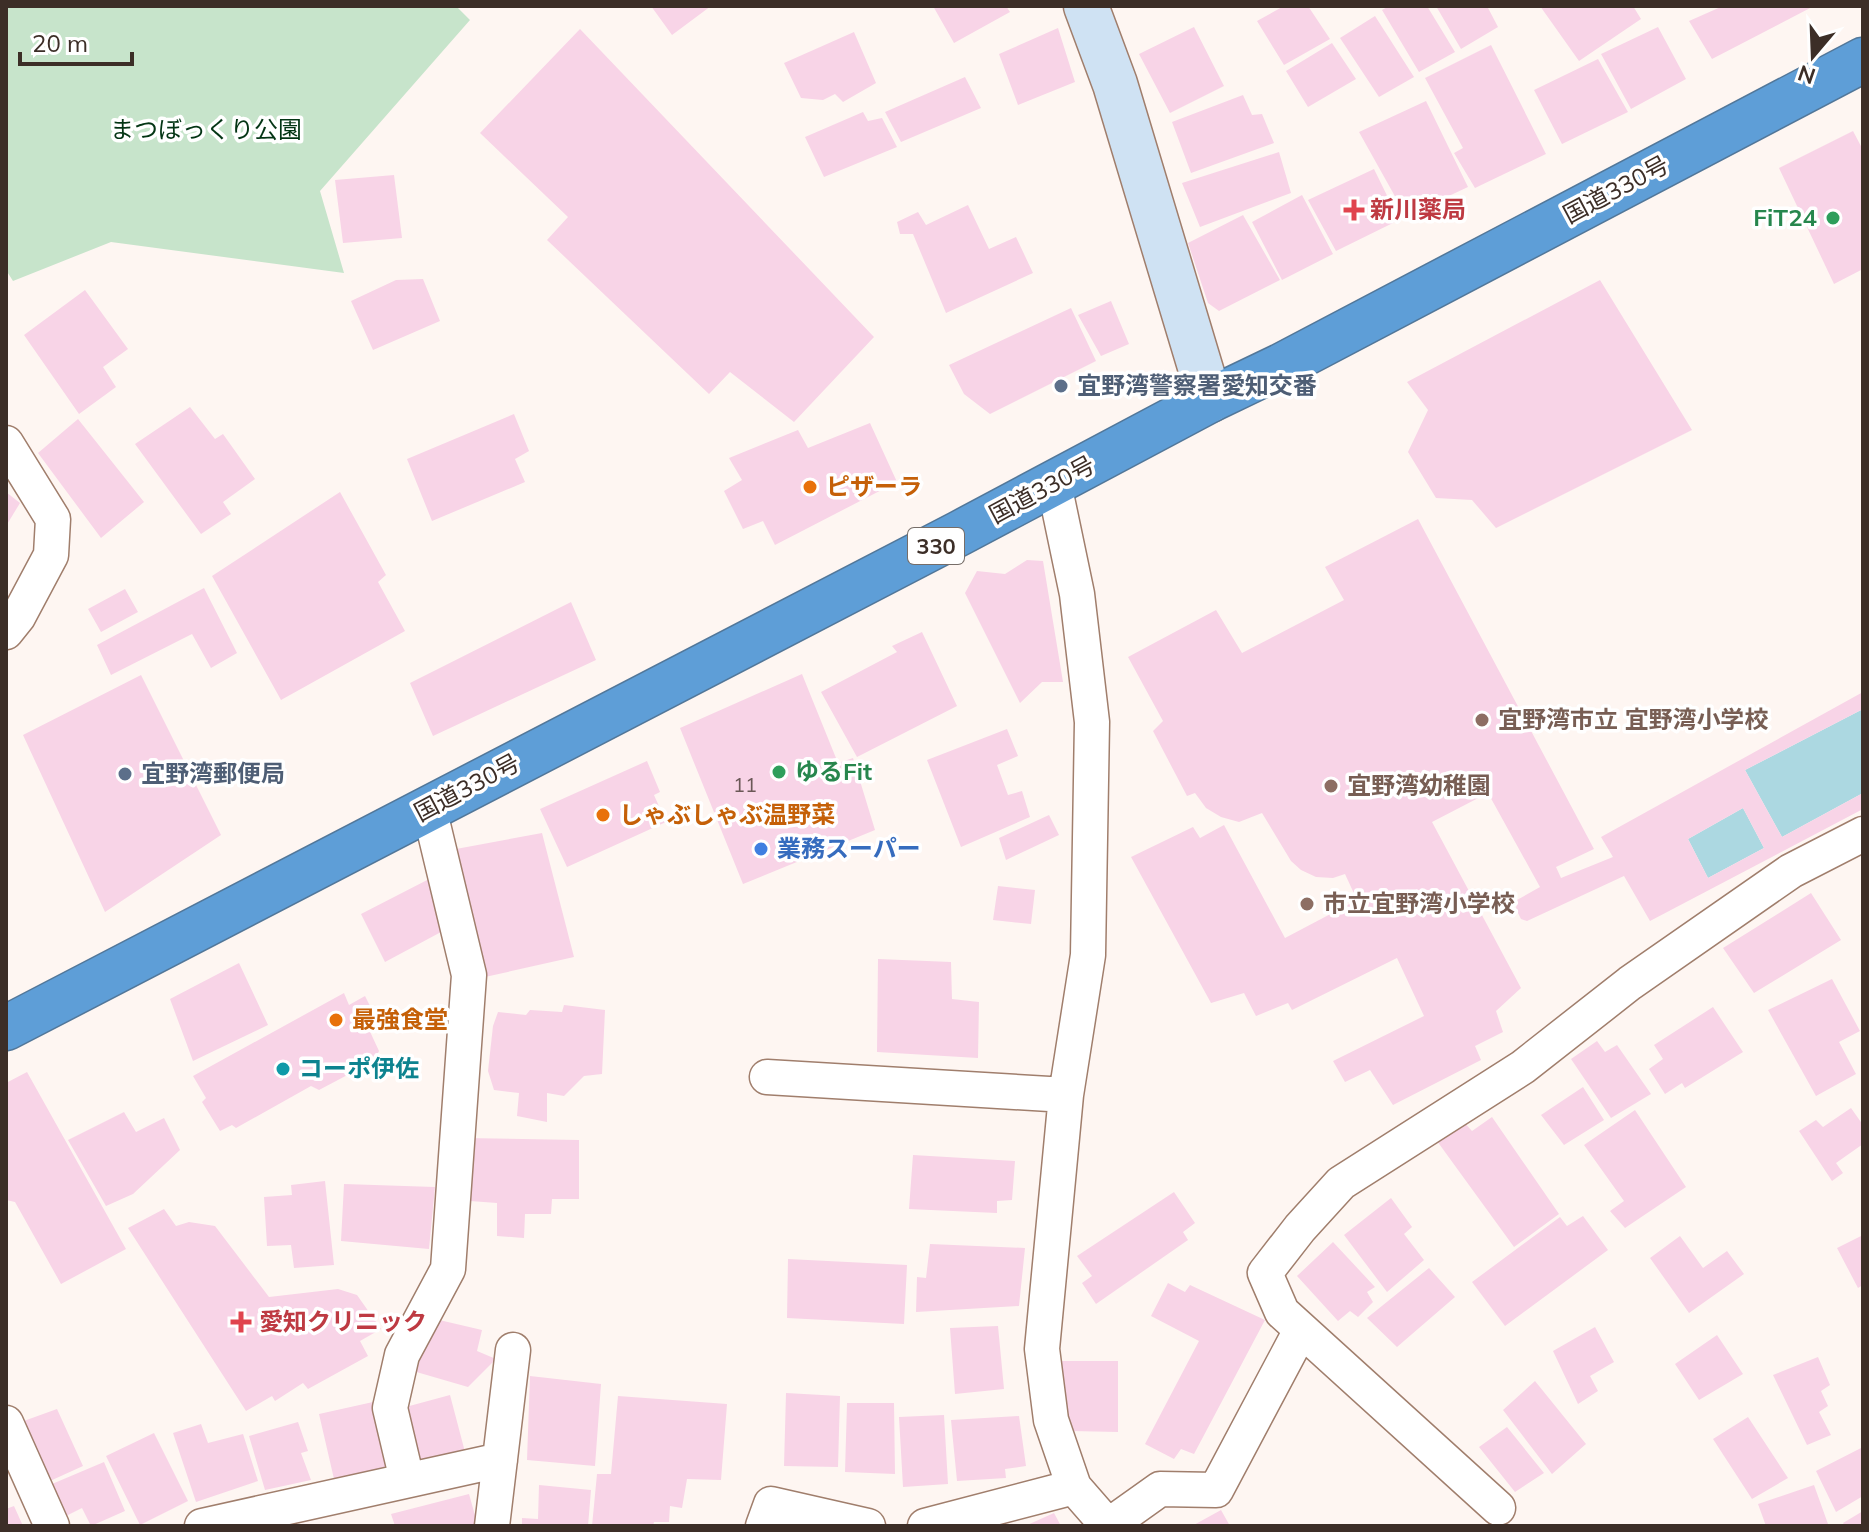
<svg xmlns="http://www.w3.org/2000/svg" width="1869" height="1532" font-family="Mulish,'Noto Sans JP',sans-serif">
  <style>
    .green { fill: #c7e4cb }
    .water { fill: #acd8e1 }
    .building { fill: #f8d4e7; fill-rule: evenodd }
    .lines { fill: none; stroke-linecap: round; stroke-linejoin: round }
    .street-casing { stroke: #a07e6c; stroke-width: 37 }
    .secondary-casing { stroke: #a07e6c; stroke-width: 47 }
    .highway-casing { stroke: #527799; stroke-width: 47 }
    .street { stroke: #fff; stroke-width: 34 }
    .secondary { stroke: #cfe2f3; stroke-width: 44 }
    .highway { stroke: #5e9ed7; stroke-width: 44 }
    .health-dot { fill: #e0444e; stroke: #fff; stroke-width: 3 }
    .leisure-dot { fill: #2e9e5b; stroke: #fff; stroke-width: 3 }
    .service-dot { fill: #5c6f8a; stroke: #fff; stroke-width: 3 }
    .food-dot { fill: #e8710a; stroke: #fff; stroke-width: 3 }
    .education-dot { fill: #8d6e63; stroke: #fff; stroke-width: 3 }
    .shop-dot { fill: #3f7fe0; stroke: #fff; stroke-width: 3 }
    .culture-dot { fill: #0f9aa8; stroke: #fff; stroke-width: 3 }
    .labels { text-anchor: middle; stroke-width: 7; stroke-linejoin: round; paint-order: stroke }
    .number-label { font-size: 20px; fill: #6b5857 }
    .shield { fill: #fff; stroke: #766d68; stroke-width: 2 }
    .shield-label { font-size: 22px; font-weight: bold; fill: #3c2e27 }
    .park-label { font-size: 24px; fill: #033514; stroke: #fff }
    .street-label { font-size: 24px; fill: #3c2e27; stroke: #fff }
    .health-label { font-size: 24px; font-weight: bold; fill: #be3a42; stroke: #fff; text-anchor: start }
    .leisure-label { font-size: 24px; font-weight: bold; fill: #27864d; stroke: #fff; text-anchor: end }
    .service-label { font-size: 24px; font-weight: bold; fill: #4e5e75; stroke: #fff; text-anchor: start }
    .food-label { font-size: 24px; font-weight: bold; fill: #c56008; stroke: #fff; text-anchor: start }
    .education-label { font-size: 24px; font-weight: bold; fill: #785e54; stroke: #fff; text-anchor: start }
    .shop-label { font-size: 24px; font-weight: bold; fill: #366cbe; stroke: #fff; text-anchor: start }
    .culture-label { font-size: 24px; font-weight: bold; fill: #0d838f; stroke: #fff; text-anchor: start }
  </style>
  <rect width="100%" height="100%" fill="#fef6f2"/>
  <path class="green" d="M6 6H456L470 20 320 191 344 273 111 242 13 281 6 270Z"/>
  <path class="water" d="M1863 709V793L1782 837 1745 770Z
    M1743 808 1764 848 1708 878 1688 839Z"/>
  <path class="building" d="M651 6H711L672 35Z
    M933 6H1006L1010 12 954 43Z
    M1284 6H1308L1330 39 1284 65 1257 21Z
    M1389 6H1427L1455 52 1419 72 1382 10Z
    M1436 6H1487L1498 27 1461 49Z
    M1540 6H1633L1641 19 1579 61Z
    M1723 6H1814L1712 59 1689 21Z
    M1375 16 1414 77 1379 97 1340 38Z
    M1194 27 1224 86 1170 113 1139 54Z
    M1658 27 1686 79 1631 109 1601 54Z
    M1058 28 1075 82 1018 105 999 54Z
    M580 29 874 337 794 422 730 372 709 394 547 240 568 217 480 133Z
    M854 32 876 83 843 102 835 94 823 100 801 98 784 63Z
    M1332 43 1356 79 1308 107 1286 71Z
    M1491 45 1546 154 1475 188 1454 153 1463 148 1425 78Z
    M1598 59 1628 112 1562 144 1534 90Z
    M965 77 981 108 901 142 885 112Z
    M1243 95 1252 115 1262 114 1274 143 1191 173 1172 122Z
    M1426 101 1468 187 1406 216 1359 132Z
    M863 112 868 121 882 118 897 147 824 177 805 137Z
    M1853 131 1863 150V269L1834 284 1779 168Z
    M1279 152 1291 193 1200 227 1182 183Z
    M1374 169 1399 220 1336 251 1308 200Z
    M394 175 402 238 343 243 335 180Z
    M1302 195 1333 254 1282 280 1252 222Z
    M968 205 989 249 1016 237 1033 273 946 313 913 234H900L897 222 918 212 926 225Z
    M1243 215 1280 280 1219 311 1208 303 1188 243Z
    M423 279 440 321 373 350 351 301 396 280Z
    M1600 280 1692 430 1496 528 1472 500 1436 498 1408 452 1428 410 1407 382Z
    M85 290 128 349 103 367 116 387 79 414 24 335Z
    M1111 301 1129 344 1101 356 1078 315Z
    M1071 308 1096 361 990 414 964 394 949 365Z
    M190 407 215 439 223 434 255 479 223 502 231 514 201 534 135 444Z
    M514 414 529 451 515 459 525 482 432 521 407 459Z
    M78 419 144 502 101 538 38 453Z
    M870 423 897 482 775 545 763 521 743 529 724 491 742 480 729 458 798 430 808 448Z
    M6 492 20 503 6 526Z
    M340 492 386 575 378 582 405 631 281 700 212 576Z
    M1418 519 1594 849 1556 867 1561 878 1613 857 1601 837 1863 692V709L1745 770 1782 837 1863 793V809L1650 921 1624 876 1527 921 1521 919 1516 909 1517 900 1540 887 1488 793 1432 822 1521 988 1496 1011 1503 1032 1475 1046 1481 1060 1393 1105 1370 1070 1345 1082 1333 1061 1424 1016 1397 958 1292 1010 1288 1003 1256 1016 1244 993 1211 1003 1131 857 1193 827 1200 838 1224 825 1285 938 1357 900 1345 874 1333 878 1316 877 1301 870 1291 861 1262 813 1239 822 1221 817 1206 808 1195 793 1187 796 1153 731 1163 721 1128 657 1216 610 1242 653 1344 600 1325 567ZM1743 808 1764 848 1708 878 1688 839Z
    M1027 560 1043 561 1063 682H1042L1020 703 965 593 977 571 1005 574Z
    M204 588 237 653 211 668 192 634 111 675 97 645Z
    M125 589 138 612 101 632 88 609Z
    M571 602 596 660 433 736 410 683Z
    M922 632 957 706 857 757 821 692 897 652 892 646Z
    M802 674 838 763 853 758 875 830 743 884 680 728Z
    M141 675 221 835 105 912 23 735Z
    M1007 729 1018 756 997 765 1008 795 1022 791 1030 817 961 847 927 760Z
    M647 761 660 792 654 795 666 822 567 867 540 809Z
    M1049 815 1059 835 1006 860 999 838Z
    M542 833 574 957 485 977 456 849Z
    M433 877 456 924 385 962 361 914Z
    M998 886 1035 890 1031 924 993 920Z
    M1811 893 1841 940 1754 993 1723 948Z
    M878 959 951 962 952 999 979 1002 978 1058 877 1052Z
    M239 963 268 1025 193 1061 170 999Z
    M1832 979 1860 1031 1839 1042 1856 1074 1816 1096 1768 1010Z
    M344 993 349 1005 365 996 375 1016 366 1023 379 1051 374 1061 319 1090 311 1086 236 1128 232 1125 220 1131 202 1102 206 1098 193 1076Z
    M564 1005 605 1010 602 1074 584 1076 564 1096 547 1093V1122L517 1116 519 1093 494 1090 488 1071 493 1026 498 1012 526 1015 530 1010 562 1012Z
    M1713 1007 1743 1052 1685 1088 1682 1083 1665 1094 1649 1069 1663 1059 1654 1045Z
    M1597 1041 1605 1052 1617 1045 1651 1094 1611 1118 1571 1059Z
    M27 1072 126 1249 61 1284 15 1202 6 1200V1083Z
    M1583 1087 1604 1120 1564 1145 1541 1115Z
    M1851 1108 1863 1125V1144L1836 1163 1843 1173 1832 1181 1799 1131 1816 1120 1823 1127Z
    M1635 1110 1686 1187 1625 1228 1610 1211 1624 1201 1584 1145Z
    M124 1112 136 1132 164 1118 180 1150 133 1194 106 1206 68 1140Z
    M1492 1117 1559 1214 1514 1247 1437 1141 1461 1119 1472 1131Z
    M465 1138 579 1140V1199H552L551 1214H525L524 1238 497 1236V1203L470 1201Z
    M913 1155 1015 1161 1012 1200 997 1201V1213L909 1209Z
    M325 1181 334 1265 294 1268 291 1245 267 1246 264 1197 292 1195 291 1185Z
    M344 1184 435 1187 429 1249 341 1241Z
    M1174 1192 1195 1223 1183 1232 1188 1240 1096 1304 1082 1283 1092 1276 1077 1256Z
    M1391 1198 1412 1227 1404 1234 1424 1260 1387 1292 1344 1235Z
    M164 1209 176 1226 189 1222 215 1226 269 1297 338 1289 357 1295 381 1329 360 1341 368 1356 308 1389 303 1383 275 1401 272 1396 246 1411 128 1228Z
    M1583 1216 1608 1250 1505 1326 1472 1282 1560 1217 1567 1226Z
    M1863 1235V1285L1858 1288 1837 1248Z
    M1680 1236 1703 1268 1727 1251 1744 1274 1689 1313 1650 1258Z
    M1333 1242 1375 1287 1367 1292 1373 1302 1358 1317 1350 1311 1338 1321 1297 1276Z
    M930 1244 1025 1248 1019 1306 916 1312 917 1277 926 1278Z
    M788 1259 907 1265 904 1324 787 1318Z
    M1429 1268 1455 1297 1397 1347 1367 1318Z
    M1168 1283 1185 1292 1190 1285 1265 1320 1194 1454 1181 1449 1174 1459 1145 1444 1199 1341 1151 1316Z
    M435 1319 482 1330 477 1351 496 1359 468 1387 413 1371Z
    M998 1326 1004 1389 955 1394 950 1328Z
    M1595 1327 1614 1362 1590 1376 1598 1391 1578 1404 1553 1351Z
    M1717 1335 1743 1374 1699 1400 1675 1364Z
    M1818 1357 1830 1385 1821 1391 1828 1406 1819 1412 1831 1435 1807 1445 1773 1375Z
    M1057 1361H1118V1432L1071 1431 1059 1395Z
    M530 1376 601 1384 595 1466 527 1460Z
    M1535 1381 1586 1444 1552 1474 1503 1410Z
    M786 1393 840 1396 838 1467 784 1466Z
    M450 1395 465 1452 418 1462 402 1408Z
    M618 1396 727 1404 721 1480 687 1479 682 1508 670 1506 669 1522H654L653 1526H592L597 1474H611Z
    M373 1402 390 1468 334 1479 319 1414Z
    M847 1403H894L895 1474 845 1472Z
    M57 1409 83 1466 50 1481 21 1422Z
    M944 1415 948 1484 903 1487 899 1417Z
    M1019 1416 1026 1466 1005 1469 1006 1478 957 1481 951 1420Z
    M1748 1417 1788 1478 1752 1499 1713 1439Z
    M298 1422 308 1451 301 1453 311 1480 265 1490 249 1436Z
    M201 1424 208 1443 243 1434 258 1481 196 1502 173 1433Z
    M1507 1427 1544 1473 1515 1492 1479 1447Z
    M154 1433 188 1501 140 1525 106 1456Z
    M1863 1447V1496L1836 1512 1816 1471Z
    M104 1462 125 1511 91 1526 82 1508 66 1516 52 1484Z
    M539 1485 591 1490 588 1526H522V1518L538 1519Z
    M1814 1485 1828 1524 1766 1526 1758 1504Z
    M469 1494 478 1526H395L391 1514Z
    M14 1506 23 1526H6V1509Z
    M1221 1510 1230 1526H1192Z
    M1863 1511V1526H1845L1843 1523Z
    M1054 1513 1061 1526H1025Z"/>
  <g class="lines">
    <defs>
      <path id="street" d="M6 443 53 519 51 555 18 617 6 632
        M1054 484 1077 594 1092 722 1088 955 1066 1095 1042 1349 1051 1420 1074 1487 1108 1526 1160 1489 1216 1490 1301 1330
        M767 1077 1066 1095
        M6 1423 52 1526
        M407 1480 390 1408 402 1355 448 1269 469 975 429 808
        M1498 1508 1282 1312 1265 1273 1300 1228 1341 1183 1523 1067 1630 983 1791 871 1863 834
        M202 1526 500 1460
        M492 1526 513 1350
        M763 1526 771 1504 868 1526
        M925 1526 1074 1487"/>
      <path id="secondary" d="M1086 6 1115 84 1210 400"/>
      <path id="highway" d="M6 1028 960 533 1210 400 1281 366 1863 60"/>
    </defs>
    <use href="#street" class="street-casing"/>
    <use href="#secondary" class="secondary-casing"/>
    <use href="#highway" class="highway-casing"/>
    <use href="#street" class="street"/>
    <use href="#secondary" class="secondary"/>
    <use href="#highway" class="highway"/>
  </g>
  <g class="health-dot">
    <path d="M1350 198h8v8h8v8h-8v8h-8v-8h-8v-8h8z"/>
    <path d="M237 1310h8v8h8v8h-8v8h-8v-8h-8v-8h8z"/>
  </g>
  <g class="leisure-dot">
    <circle cx="1833" cy="218" r="8"/>
    <circle cx="779" cy="772" r="8"/>
  </g>
  <g class="service-dot">
    <circle cx="1061" cy="386" r="8"/>
    <circle cx="125" cy="774" r="8"/>
  </g>
  <g class="food-dot">
    <circle cx="810" cy="487" r="8"/>
    <circle cx="603" cy="815" r="8"/>
    <circle cx="336" cy="1020" r="8"/>
  </g>
  <g class="education-dot">
    <circle cx="1482" cy="720" r="8"/>
    <circle cx="1331" cy="786" r="8"/>
    <circle cx="1307" cy="904" r="8"/>
  </g>
  <circle class="shop-dot" cx="761" cy="849" r="8"/>
  <circle class="culture-dot" cx="283" cy="1069" r="8"/>
  <g class="labels">
    <g class="number-label">
      <text x="745" y="792">11</text>
    </g>
    <rect class="shield" x="908" y="528" width="56" height="36" rx="6"/>
    <g class="shield-label">
      <text x="936" y="554">330</text>
    </g>
    <g class="park-label">
      <text x="206" y="138">まつぼっくり公園</text>
    </g>
    <g class="street-label">
      <text transform="translate(1616 190) rotate(-28)" y="8">国道330号</text>
      <text transform="translate(1042 490) rotate(-28)" y="8">国道330号</text>
      <text transform="translate(467 788) rotate(-28)" y="8">国道330号</text>
    </g>
    <g class="health-label">
      <text x="1370" y="218">新川薬局</text>
      <text x="259" y="1330">愛知クリニック</text>
    </g>
    <g class="leisure-label">
      <text x="1817" y="226">FiT24</text>
      <text x="795" y="780" text-anchor="start">ゆるFit</text>
    </g>
    <g class="service-label">
      <text x="1077" y="394">宜野湾警察署愛知交番</text>
      <text x="141" y="782">宜野湾郵便局</text>
    </g>
    <g class="food-label">
      <text x="826" y="495">ピザーラ</text>
      <text x="619" y="823">しゃぶしゃぶ温野菜</text>
      <text x="352" y="1028">最強食堂</text>
    </g>
    <g class="education-label">
      <text x="1498" y="728">宜野湾市立 宜野湾小学校</text>
      <text x="1347" y="794">宜野湾幼稚園</text>
      <text x="1323" y="912">市立宜野湾小学校</text>
    </g>
    <g class="shop-label">
      <text x="777" y="857">業務スーパー</text>
    </g>
    <g class="culture-label">
      <text x="299" y="1077">コーポ伊佐</text>
    </g>
  </g>
  <rect width="1869" height="1532" fill="none" stroke="#3c2e27" stroke-width="16"/>
  <g transform="translate(1813 56) rotate(199)" stroke="#ffffff" stroke-width="6" paint-order="stroke">
  <path d="M0-6L14 30L0 20L-14 30Z" fill="#3c2e27"/>
  <text y="-12" font-size="22" font-weight="bold" text-anchor="middle" fill="#3c2e27">N</text>
  </g>
  <path d="M20 52v12h112v-12" fill="none" stroke="#3c2e27" stroke-width="4"/>
  <text x="32" y="52" font-size="24" fill="#3c2e27" stroke="#ffffff" stroke-width="6" paint-order="stroke">20 m</text>
</svg>
